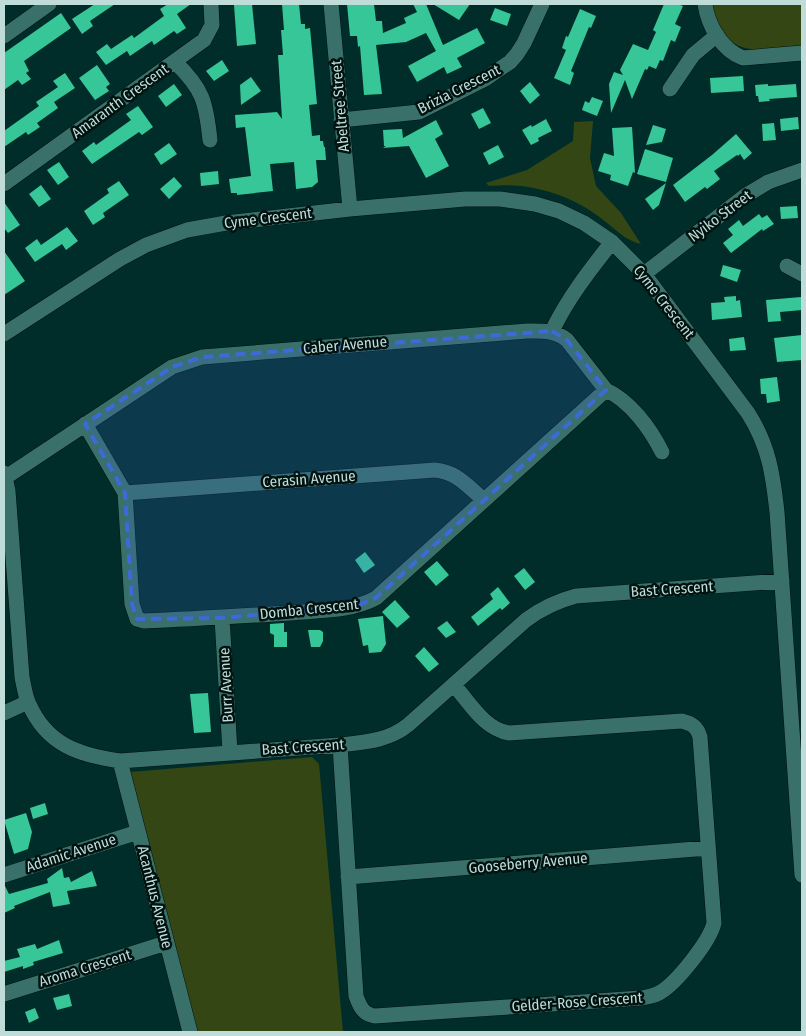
<svg xmlns="http://www.w3.org/2000/svg" width="806" height="1036" font-family="'Fira Sans Condensed',sans-serif">
  <style>
    .green { fill: #354615 }
    .building { fill: #37c697 }
    .lines { fill: none; stroke-linecap: round; stroke-linejoin: round }
    .minor-casing { stroke: #001311; stroke-width: 16 }
    .minor { stroke: #39706a; stroke-width: 15 }
    .marked { fill: #3e6ad8; fill-opacity: 0.2; stroke: #3e6ad8; stroke-width: 4; stroke-dasharray: 10 6; stroke-linejoin: round }
    .labels { text-anchor: middle; stroke-width: 5; stroke-linejoin: round; paint-order: stroke }
    .street-label { font-size: 15px; fill: #c0dcd8; stroke: #001311 }
  </style>
  <rect width="100%" height="100%" fill="#002d29"/>
  <path class="green" d="M710 4H802V48C772 50 735 58 717 26 714 20 713 11 710 4Z
    M593 121 590 158 596 186 621 213 641 244C626 241 614 228 602 219 570 194 529 182 489 186L486 183 527 170 573 141 574 122Z
    M312 757 319 764 343 1032H194L130 772Z"/>
  <path class="building" d="M95 4H115L90 21 93 26 82 34 72 19Z
    M168 4H191L177 14 186 28 177 34 174 31 154 45 152 41 130 56 127 51 106 65 96 52 107 44 111 49 132 35 134 38 164 16 160 9Z
    M252 4 256 44 237 46 234 5Z
    M282 4H299L301 24H305V29L310 28 317 104 309 105 312 136 320 135V141H323L324 147H325L326 160H316L318 182 312 187 296 189 294 162 270 164 273 191 237 195V193H231L229 179 251 176 245 127 236 128 235 115 277 112 282 119 278 55H283L281 30H284Z
    M347 4H374L376 21H382L383 33 406 23 404 18 417 12 413 4H426L443 45 477 28 485 43 457 58 462 67 447 74 444 67 417 82 408 66 436 51 426 33 406 42 376 45 382 94 364 95 360 46 358 47 357 36H350Z
    M433 4H470L459 20Z
    M664 4H677L683 6 675 24 681 27 675 42 671 40 663 61 660 60 656 69 649 66 647 70 645 69 632 99 625 80 611 113 609 84 614 72 623 75 620 70 633 44 648 50 656 32 653 30Z
    M495 8 511 14 507 26 490 20Z
    M580 9 596 16 591 28 589 27 571 71 574 73 570 85 554 78 566 50 562 48 566 36 568 37Z
    M61 13 71 28 24 61 29 71 26 73 31 79 22 85 18 80 4 90V53Z
    M222 60 229 71 214 81 206 71Z
    M97 65 110 84 106 87 109 91 95 100 79 78Z
    M65 73 75 88 54 102 58 108 37 123 40 127 28 135 26 132 4 147V131L39 106 36 102 58 87 53 81Z
    M743 76 744 91 711 93 710 78Z
    M251 77 261 91 241 105 240 85Z
    M530 82 540 95 530 104 520 91Z
    M174 84 182 95 166 107 158 96Z
    M768 84V86L796 84 797 97 769 99 770 101 759 102 758 96H756L755 85Z
    M592 97 603 101 597 116 582 110 585 101 589 103Z
    M138 106 153 127 142 135 139 132 92 164 82 151 94 142 96 145 131 120 126 114Z
    M483 108 491 123 479 129 471 114Z
    M798 117 799 129 781 131 780 119Z
    M546 119 552 131 538 138 539 141 531 145 522 130 531 125 532 127Z
    M436 120 443 134 435 139 449 166 426 178 409 146 383 148 386 146H384L383 130 402 129 403 138Z
    M774 123 776 140 763 141 762 124Z
    M653 125 666 129 662 142 646 145Z
    M632 127 635 173 633 172 628 186 610 180 611 175 598 171 604 153 614 156 612 128Z
    M736 134 752 153 744 160 740 154 738 156 737 155 714 171 720 179 707 189 705 187 685 202 673 185 712 155Z
    M169 143 177 154 161 165 154 154Z
    M498 145 504 157 489 165 483 153Z
    M645 149 673 158 666 182 637 174Z
    M59 162 69 177 58 185 47 170Z
    M218 171 219 184 201 186 200 173Z
    M174 177 182 186 169 199 160 189Z
    M119 181 129 195 103 213 105 217 93 225 84 211 109 193 107 189Z
    M666 183 659 205 653 210 645 199Z
    M41 185 51 199 39 207 29 194Z
    M4 202 20 225 8 233 4 228Z
    M797 206 798 218 781 219 780 207Z
    M759 214 762 218 767 215 774 224 763 231 762 229 731 253 723 243 733 235 728 229 739 220 743 226Z
    M67 227 78 241 66 250 62 244 35 262 25 248 37 239 41 245Z
    M4 251 25 281 4 295Z
    M723 265 741 270 737 282 720 276Z
    M736 296V301L740 300 742 317 712 320 711 303 725 302 724 297Z
    M801 297 802 298V310L780 312 781 321 768 322 766 300Z
    M802 335V360L777 362 774 338Z
    M744 337 746 350 730 351 729 339Z
    M777 377 780 401 767 403 766 394H761L760 379Z
    M365 552 375 565 364 573 355 560Z
    M437 561 449 575 436 586 424 572Z
    M524 568 535 582 525 590 514 576Z
    M498 587 510 603 502 610 500 608 478 626 471 617 493 599 490 594Z
    M395 600 410 617 397 628 382 612Z
    M383 616 386 644 381 652 369 653 368 645 363 646 358 619Z
    M447 621 456 632 446 638 437 628Z
    M284 623V632H287V647H274V635L270 633V624Z
    M308 630H320L323 632V641L320 647H311Z
    M424 647 439 664 429 672 415 656Z
    M208 693 211 732 194 733 190 694Z
    M45 803 48 814 33 819 30 808Z
    M26 813 32 832 28 849 14 854 4 820Z
    M62 868 64 878 69 877 71 882 92 871 97 886 67 891 70 904 53 907 50 892 14 906 15 908 4 913V884L9 894 48 883 47 879Z
    M59 940 63 953 33 962 34 965 23 969V966L4 972V961L20 957 17 949 35 944 37 949Z
    M69 994 72 1006 57 1010 53 998Z
    M35 1008 39 1018 29 1023 25 1012Z"/>
  <g class="lines">
    <defs>
      <path id="minor" d="M331 4 350 209
        M705 4C708 26 722 50 743 58L802 53
        M4 36 49 4
        M175 62C203 89 206 102 210 140
        M670 89 693 55 717 35
        M341 120 419 112 485 79 510 62 517 54 524 43 542 4
        M4 184 204 40 212 25 211 4
        M787 266 802 274
        M644 274 745 196 768 182 802 170
        M552 331C568 298 589 271 612 242
        M4 334 120 259 146 245 187 230 226 223 350 209 465 199H500L535 204 559 211 584 223 612 242 644 274 748 413C769 446 773 475 777 512L802 875
        M85 424 125 493 132 604 137 619 144 621C193 619 241 616 290 613 318 610 350 612 376 598L606 390
        M4 473 8 491 22 677C24 686 25 696 29 704 47 745 79 755 120 761L340 745C365 742 388 741 408 725L526 620C542 608 557 601 576 596L782 581
        M6 477 172 367 202 357 527 331C543 331 555 330 567 340L606 390C630 401 650 428 662 452
        M125 493 435 470C457 472 467 486 484 500
        M222 618 230 752
        M4 713 28 702
        M340 745 356 996C360 1007 363 1014 375 1016L641 998C647 997 654 996 659 993 676 984 710 941 714 923L700 737C697 727 693 724 682 721L509 733C484 729 470 703 454 685
        M120 761 190 1032
        M4 875 138 832
        M348 877 708 848
        M4 994 166 943"/>
    </defs>
    <use href="#minor" class="minor-casing"/>
    <use href="#minor" class="minor"/>
  </g>
  <path class="marked" d="M552 331 567 340 606 390 376 598 357 606 222 618 137 619 132 604 125 493 85 424 172 367 202 357Z"/>
  <g class="labels">
    <g class="street-label">
      <text transform="translate(459 89) rotate(-27)" y="5">Brizia Crescent</text>
      <text transform="translate(120 101) rotate(-36)" y="5">Amaranth Crescent</text>
      <text transform="translate(340 106) rotate(-95)" y="5">Abeltree Street</text>
      <text transform="translate(720 216) rotate(-37)" y="5">Nyiko Street</text>
      <text transform="translate(268 218) rotate(-7)" y="5">Cyme Crescent</text>
      <text transform="translate(664 302) rotate(52)" y="5">Cyme Crescent</text>
      <text transform="translate(345 345) rotate(-5)" y="5">Caber Avenue</text>
      <text transform="translate(309 479) rotate(-4)" y="5">Cerasin Avenue</text>
      <text transform="translate(672 589) rotate(-4)" y="5">Bast Crescent</text>
      <text transform="translate(309 609) rotate(-6)" y="5">Domba Crescent</text>
      <text transform="translate(226 685) rotate(-93)" y="5">Burr Avenue</text>
      <text transform="translate(303 747) rotate(-4)" y="5">Bast Crescent</text>
      <text transform="translate(71 853) rotate(-18)" y="5">Adamic Avenue</text>
      <text transform="translate(528 863) rotate(-5)" y="5">Gooseberry Avenue</text>
      <text transform="translate(155 897) rotate(76)" y="5">Acanthus Avenue</text>
      <text transform="translate(85 968) rotate(-17)" y="5">Aroma Crescent</text>
      <text transform="translate(577 1002) rotate(-4)" y="5">Gelder-Rose Crescent</text>
    </g>
  </g>
  <rect width="806" height="1036" fill="none" stroke="#c0dcd8" stroke-width="10"/>
</svg>
